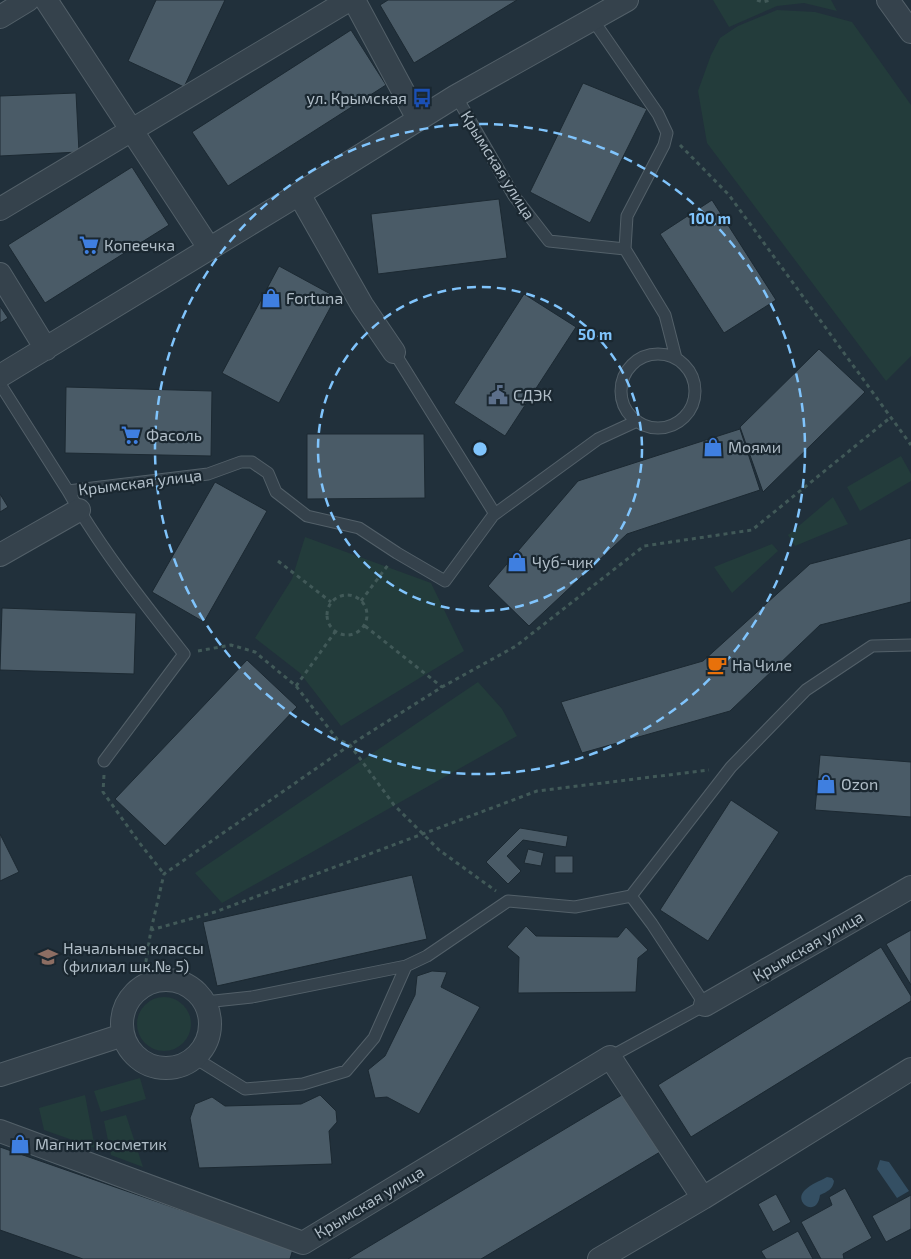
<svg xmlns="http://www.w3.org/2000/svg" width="911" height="1259" font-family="'Exo 2',sans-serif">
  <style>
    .green { fill: #233c3b }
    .water { fill: #344f63 }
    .building { fill: #4a5b67; stroke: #1c2932 }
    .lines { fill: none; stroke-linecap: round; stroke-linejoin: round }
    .lane-casing { stroke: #536069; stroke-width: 13 }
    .street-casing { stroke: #536069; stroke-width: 24 }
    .path { stroke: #415958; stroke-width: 3; stroke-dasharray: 4 4; stroke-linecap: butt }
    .lane { stroke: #35424c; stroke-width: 11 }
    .street { stroke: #35424c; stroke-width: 22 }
    .ring { fill: none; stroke: #80c4fc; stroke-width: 2.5; stroke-dasharray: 9 6 }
    .labels { text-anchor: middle; stroke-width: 4.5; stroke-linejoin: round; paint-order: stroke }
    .poi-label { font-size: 16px; fill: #b0bdc7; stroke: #1a2730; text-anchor: start }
    .street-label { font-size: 16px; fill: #b0bdc7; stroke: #1a2730 }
    .centre { fill: #80c4fc; stroke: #1a2730; stroke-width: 2.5 }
    .ring-label { font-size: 15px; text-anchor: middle; font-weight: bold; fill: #80c4fc; stroke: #1a2730; stroke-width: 4.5; stroke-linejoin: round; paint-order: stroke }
  </style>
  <rect width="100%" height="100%" fill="#21303b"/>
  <path class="green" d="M713 0H831L837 11 804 3 777 6 729 27Z
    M777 10 815 12 852 22 911 105V356L886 381 707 143 698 91 711 55 720 38 738 26Z
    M901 456 911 474V481L860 511 847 487Z
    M833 497 848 524 795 546 788 535Z
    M305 537 431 583 464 651 341 726 300 673 255 638 292 579Z
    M772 544 778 551 732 593 714 567Z
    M478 682 502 709 517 736 222 903 195 873Z
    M137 1024a27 27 0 1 1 54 0a27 27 0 1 1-54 0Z
    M140 1078 146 1099 101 1112 94 1091Z
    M85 1095 95 1148 44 1130 39 1108Z
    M126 1115 143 1167 111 1155 104 1121Z"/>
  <path class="water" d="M880 1160 889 1162 909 1191 897 1198 877 1169Z
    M827 1177 832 1178 834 1181C833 1189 827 1192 820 1195 817 1219 792 1202 805 1190 811 1184 820 1181 827 1177Z"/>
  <path class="building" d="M156 0H225L184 87 128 61Z
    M388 0H517L414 63 380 5Z
    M351 30 386 85 228 186 192 132Z
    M583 83 647 109 590 223 530 192Z
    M76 93 79 152 0 156V96Z
    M132 167 169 225 45 303 8 245Z
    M499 199 507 258 378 274 371 214Z
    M712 200 776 300 724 333 660 234Z
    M279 266 336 297 279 403 222 373Z
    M524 294 576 327 505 436 454 403Z
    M0 306 8 318 0 323Z
    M819 349 865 392 763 492 740 427Z
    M66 387 212 391 211 456 65 453Z
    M740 429 760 490 627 534 529 626 488 586 578 481Z
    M307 434H424L425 498 307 499Z
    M215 482 267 511 204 622 152 592Z
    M0 494 8 507 0 512Z
    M911 538V602L820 625 730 711 582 753 561 702 703 661 810 564Z
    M2 608 136 613 134 674 0 670Z
    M247 660 297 707 165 846 115 799Z
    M820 755 911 762V817L815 810Z
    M731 800 779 832 708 941 660 910Z
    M520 828 568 836 566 847 523 840 507 856 521 871 508 884 486 862Z
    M0 834 19 872 0 881Z
    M528 849 544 853 541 866 524 863Z
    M555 856H573V873H555Z
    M412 875 427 939 217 986 203 922Z
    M526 926 536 936 618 937 626 927 648 950 638 958 636 992 518 993 519 957 507 947Z
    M911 930V985L886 944Z
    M881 947 911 996V1001L691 1137 658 1085Z
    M432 971 447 972 441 987 480 1007 419 1114 387 1097 375 1098 368 1070 385 1056 415 995 417 976Z
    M625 1093 660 1152 481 1259H348Z
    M320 1095 336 1111 337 1122 329 1131 332 1164 199 1168 190 1118 195 1104 212 1097 225 1106 301 1104Z
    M0 1147 293 1249 290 1259H83L0 1230Z
    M845 1188 872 1238 843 1254 844 1259H821L801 1222 832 1205 829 1197Z
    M776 1194 791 1222 773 1232 758 1204Z
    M911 1195V1229L886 1242 872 1216Z
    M798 1231 813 1259H766L761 1251Z"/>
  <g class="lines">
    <defs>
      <path id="lane" d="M593 20 658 114 667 133 664 145 627 216 625 249
        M456 96 514 196 549 241 625 249 665 315 676 358
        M394 352 495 514 598 439 637 421
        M621 391a37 37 0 1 1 74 0a37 37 0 1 1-74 0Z
        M0 384 68 491 208 474 241 462H252L268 473 276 492 307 516 359 528 397 553 445 581 492 517
        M68 491C101 549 143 602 184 654L104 761
        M631 896 731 767 806 690 872 646 911 645
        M205 1002 252 997 406 966 427 956 508 901 575 907 631 896 652 924 705 1005 610 1057
        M195 1058 245 1089 303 1084 346 1071 374 1038 406 966"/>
      <path id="street" d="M46 0 209 248
        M354 0 418 119
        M888 0 911 32
        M0 17 28 0
        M299 194 362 305 394 352
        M0 209 349 0
        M0 274 46 349
        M0 376 286 202 456 96 627 0
        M0 555 79 510
        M122 1024a44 44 0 1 1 88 0a44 44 0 1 1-88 0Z
        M705 1005 911 887
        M0 1075 123 1035
        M0 1131 303 1243 610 1057 703 1198
        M599 1259 703 1198 911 1069"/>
    </defs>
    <use href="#lane" class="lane-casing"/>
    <use href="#street" class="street-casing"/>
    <path class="path" d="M757 0 763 2 771 0
      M680 145 729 195 911 445
      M278 561 331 602
      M327 615a20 20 0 1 1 40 0a20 20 0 1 1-40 0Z
      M361 601 388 565
      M365 626 442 687
      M198 651 231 645 255 652 296 686 337 739 350 745 394 805 439 850 496 891
      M296 686 335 632
      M104 775 103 792 138 841 164 874
      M151 930 164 874 350 745 442 687 516 646 644 546 752 530 891 417
      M142 986 151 930 215 912 537 791 709 770"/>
    <use href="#lane" class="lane"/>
    <use href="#street" class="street"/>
  </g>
  <g class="ring">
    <circle cx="480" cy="449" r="162"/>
    <circle cx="480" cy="449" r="325"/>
  </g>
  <defs>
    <symbol id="bus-bare" viewBox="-9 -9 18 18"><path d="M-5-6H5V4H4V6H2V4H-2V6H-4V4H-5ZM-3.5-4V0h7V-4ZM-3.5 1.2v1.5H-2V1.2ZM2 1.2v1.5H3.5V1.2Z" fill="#1a4fb4" stroke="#1a2730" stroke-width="2.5" paint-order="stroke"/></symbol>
    <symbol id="supermarket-bare" viewBox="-9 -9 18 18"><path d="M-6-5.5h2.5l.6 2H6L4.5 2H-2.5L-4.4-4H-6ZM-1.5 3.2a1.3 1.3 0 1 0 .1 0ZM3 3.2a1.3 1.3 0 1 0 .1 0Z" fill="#3f7fe0" stroke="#1a2730" stroke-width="2.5" paint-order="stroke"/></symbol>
    <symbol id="shop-bare" viewBox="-9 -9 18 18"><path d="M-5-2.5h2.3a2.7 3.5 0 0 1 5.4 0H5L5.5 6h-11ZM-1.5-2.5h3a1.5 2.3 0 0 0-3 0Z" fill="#3f7fe0" stroke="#1a2730" stroke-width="2.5" paint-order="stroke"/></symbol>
    <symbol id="civic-bare" viewBox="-9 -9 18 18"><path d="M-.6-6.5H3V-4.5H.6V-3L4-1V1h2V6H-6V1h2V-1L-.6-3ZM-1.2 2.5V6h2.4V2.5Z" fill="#5c6f8a" stroke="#1a2730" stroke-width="2.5" paint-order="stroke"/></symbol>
    <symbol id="cafe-bare" viewBox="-9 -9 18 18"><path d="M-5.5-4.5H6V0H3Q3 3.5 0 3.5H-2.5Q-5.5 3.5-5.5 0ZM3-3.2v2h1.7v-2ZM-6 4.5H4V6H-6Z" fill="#e8710a" stroke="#1a2730" stroke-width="2.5" paint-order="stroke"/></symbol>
    <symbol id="school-bare" viewBox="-9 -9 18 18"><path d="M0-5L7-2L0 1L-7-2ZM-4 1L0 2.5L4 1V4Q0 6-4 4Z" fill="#8d6e63" stroke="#1a2730" stroke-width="2.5" paint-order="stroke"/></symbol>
  </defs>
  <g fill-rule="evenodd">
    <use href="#bus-bare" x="408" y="84" width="28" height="28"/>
    <use href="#supermarket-bare" x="75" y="231" width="28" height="28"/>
    <use href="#shop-bare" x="257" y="284" width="28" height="28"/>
    <use href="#civic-bare" x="484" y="381" width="28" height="28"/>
    <use href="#supermarket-bare" x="117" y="421" width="28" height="28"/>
    <use href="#shop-bare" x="699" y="433" width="28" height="28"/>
    <use href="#shop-bare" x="503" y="548" width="28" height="28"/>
    <use href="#cafe-bare" x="703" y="651" width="28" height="28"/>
    <use href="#shop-bare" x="812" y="770" width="28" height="28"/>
    <use href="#school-bare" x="34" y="943" width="28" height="28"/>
    <use href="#shop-bare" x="6" y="1130" width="28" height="28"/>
  </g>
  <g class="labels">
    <g class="poi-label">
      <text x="407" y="104" text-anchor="end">ул. Крымская</text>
      <text x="104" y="251">Копеечка</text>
      <text x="286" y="304">Fortuna</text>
      <text x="513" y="401">СДЭК</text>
      <text x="146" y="441">Фасоль</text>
      <text x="728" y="453">Моями</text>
      <text x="532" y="568">Чуб-чик</text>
      <text x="732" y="671">На Чиле</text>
      <text x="841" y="790">Ozon</text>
      <text x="63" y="954">Начальные классы<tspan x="63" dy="18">(филиал шк.№ 5)</tspan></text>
      <text x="35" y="1150">Магнит косметик</text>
    </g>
    <g class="street-label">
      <text transform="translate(498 165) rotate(58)" y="6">Крымская улица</text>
      <text transform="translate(140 482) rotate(-7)" y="6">Крымская улица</text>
      <text transform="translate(808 946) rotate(-30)" y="6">Крымская улица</text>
      <text transform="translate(369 1202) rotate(-31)" y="6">Крымская улица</text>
    </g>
  </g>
  <circle cx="480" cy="449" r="8" class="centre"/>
  <g class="ring-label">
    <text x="710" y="224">100 m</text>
    <text x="595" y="340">50 m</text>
  </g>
</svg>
